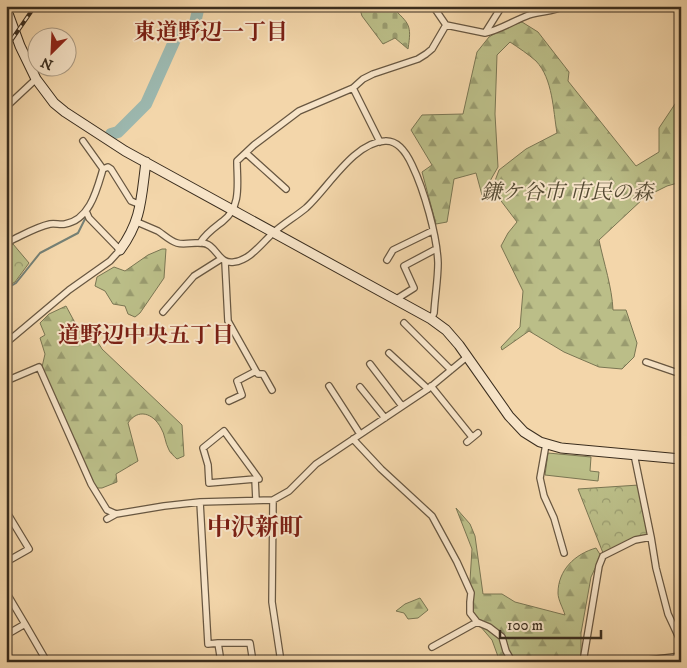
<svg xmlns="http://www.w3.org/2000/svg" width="687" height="668" font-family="'IM FELL DW Pica','Noto Serif JP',serif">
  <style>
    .grass { fill: #bbbe88; stroke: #7a7653 }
    .forest { fill: url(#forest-firs); stroke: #7a7653 }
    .cemetery { fill: url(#cemetery-stones); stroke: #7a7653 }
    .park { fill: url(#park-crowns); stroke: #7a7653 }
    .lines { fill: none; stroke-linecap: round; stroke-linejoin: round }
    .stream { stroke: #758075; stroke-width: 2 }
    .river { stroke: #9cb8af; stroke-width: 12 }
    .street-casing { stroke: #685741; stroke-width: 8 }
    .secondary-casing { stroke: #3a2d1e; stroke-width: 11 }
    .street { stroke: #f7e4c8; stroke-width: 5.5 }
    .secondary { stroke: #f7e4c8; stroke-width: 9 }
    .rail-casing { stroke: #3a2d1e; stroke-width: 4 }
    .rail { stroke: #f7e4c8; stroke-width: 2; stroke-dasharray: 5.5; stroke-linecap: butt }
    .labels { text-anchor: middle; stroke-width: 4; stroke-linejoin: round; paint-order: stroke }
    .park-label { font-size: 21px; font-style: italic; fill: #544a33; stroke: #f7e4c8 }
    .neighbourhood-label { font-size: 22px; font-weight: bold; fill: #7a1f14; stroke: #f7e4c8 }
    .quarter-label { font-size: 24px; font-weight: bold; fill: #7a1f14; stroke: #f7e4c8 }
  </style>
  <defs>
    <pattern id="forest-firs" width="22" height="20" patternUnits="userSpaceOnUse" patternTransform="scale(1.25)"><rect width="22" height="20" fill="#bbbe88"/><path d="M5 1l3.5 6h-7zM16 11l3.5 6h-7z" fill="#999b6f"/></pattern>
    <pattern id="cemetery-stones" width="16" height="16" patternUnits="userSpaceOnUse" patternTransform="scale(1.25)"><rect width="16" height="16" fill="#bbbe88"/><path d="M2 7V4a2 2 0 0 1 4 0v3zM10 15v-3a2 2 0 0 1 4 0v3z" fill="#999b6f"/></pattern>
    <pattern id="park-crowns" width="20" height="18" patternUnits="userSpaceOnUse" patternTransform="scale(1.25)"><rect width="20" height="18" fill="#bbbe88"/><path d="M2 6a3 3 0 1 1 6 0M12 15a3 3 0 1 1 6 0" fill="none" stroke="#999b6f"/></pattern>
  </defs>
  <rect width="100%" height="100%" fill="#f3d6aa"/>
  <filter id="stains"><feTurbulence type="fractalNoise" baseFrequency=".004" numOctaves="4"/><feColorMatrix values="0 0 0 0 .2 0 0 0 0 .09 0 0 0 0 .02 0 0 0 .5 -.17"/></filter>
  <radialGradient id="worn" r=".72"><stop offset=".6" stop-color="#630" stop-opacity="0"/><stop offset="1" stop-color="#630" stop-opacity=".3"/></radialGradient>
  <path class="grass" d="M548 453 591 457 590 471 599 472 598 481 545 475Z"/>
  <path class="forest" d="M522 22 538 32 569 72 568 81 636 166 659 152V128L681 95V182L667 186 645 197 599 240C604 264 612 287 613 310H626L637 343 634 357 622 369 599 367 564 352 529 331 502 350 501 347 520 327 523 291 501 246 508 233 517 222 492 189 499 170 526 149 557 133C553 110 553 79 536 61 528 54 519 48 510 42L497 55 495 114 498 167 482 195 476 173 454 179 447 222 436 224 422 172 432 165 411 130 422 115 463 114 477 52 489 37 504 28Z
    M162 249H166L164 278 140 313 135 317 128 314 125 306 113 304 105 291 95 286 97 277 114 267 125 271 148 255Z
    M66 306 81 334C92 335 97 340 102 349L182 425 184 456 177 459C174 456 170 453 169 450 165 443 165 434 161 428 153 413 138 408 128 423L138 461 116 474 117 482 102 488H95L42 367 45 354 40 338 45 335 40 323 49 314Z
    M456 508 470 524 475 536 483 594H502L515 602 565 615C563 608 558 600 558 593 558 570 575 554 596 548L601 556 591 577 581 633V659L552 662H500L492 640 468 612 472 549Z
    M420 598 428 610 418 618 408 619 404 613 396 611 405 604Z"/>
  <path class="cemetery" d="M359 6 392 7C409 24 412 24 408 49L395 38 383 44 362 16Z"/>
  <path class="park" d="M13 244 29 263 15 282 6 287V251Z
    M639 485 649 535 603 553 578 489Z"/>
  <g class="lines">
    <path class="stream" d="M6 289 16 283 40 253 78 233 85 219"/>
    <path class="river" d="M111 134 118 132 146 104 177 35 195 23 199 6"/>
    <defs>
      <path id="street" d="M433 6 446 25
        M485 33C500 30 515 20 529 15 541 11 553 12 564 6
        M353 88 380 142
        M6 107 36 79
        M83 141 103 169
        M246 153 286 189
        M137 222C144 225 151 228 158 231 164 235 170 241 177 243 187 246 201 239 210 246 219 253 221 264 234 262 250 260 261 244 273 233 283 224 295 217 306 208 328 188 354 142 385 141 399 140 407 154 412 165 424 190 437 235 438 263 438 279 435 296 434 313L431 319
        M200 243C206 233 214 228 223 221 242 206 237 183 237 161L254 145 299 111 353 88 363 79 373 74 418 59 426 54 432 49 446 25 485 33 502 6
        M6 248 10 241C23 235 36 227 50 224 55 223 60 225 65 224 90 220 97 189 103 169L108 167 111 169 131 201 141 205
        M387 260 393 250 432 231
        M225 262 228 321 256 371 237 381 242 395 229 401
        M395 300 414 288 404 266 436 249
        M163 312 194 276 221 259
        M404 323 451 370
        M6 343 69 290 110 261 120 250 89 218 86 211
        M389 353 428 389
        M646 362 681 374
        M370 364 402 406
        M256 371 258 374H263L272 390
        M6 381 39 367 91 484 107 510 116 514
        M329 386 360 434
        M431 386 472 437
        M360 387 385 418
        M353 439 381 469 432 516 457 562 471 593 470 602V613L477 622 489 627 502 637 506 651 510 658 515 662
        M467 442 478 433
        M546 444 540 478 544 496 554 518 564 553
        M634 454 651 537 656 568 668 614 681 642
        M255 479H259L224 431 203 448 208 465 209 483 255 479 256 500
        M273 500 272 602 281 662
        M200 502 208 644 218 643 221 662
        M6 511 29 549 6 562
        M107 519 116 514 164 506 200 502 273 500 289 491 316 464 428 389 468 356
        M6 592 25 624 6 635
        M25 624 47 662
        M218 643H250L253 662
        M432 647 477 622
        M6 659 8 662
        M566 662H582
        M583 662 599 566 603 556 635 540 651 537
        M633 662 681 656"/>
      <path id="secondary" d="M6 8 20 46 36 79 54 103 65 112 125 151 431 319 446 330 459 345 509 416 524 432 540 442 561 448 681 459
        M120 250C142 220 141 198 146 162"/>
    </defs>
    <use href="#street" class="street-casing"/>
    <use href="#secondary" class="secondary-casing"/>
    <use href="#street" class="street"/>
    <use href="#secondary" class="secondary"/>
    <defs>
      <path id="rail" d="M6 48 35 6"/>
    </defs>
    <use href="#rail" class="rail-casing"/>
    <use href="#rail" class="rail"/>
  </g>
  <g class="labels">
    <g class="park-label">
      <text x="567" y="199">鎌ケ谷市 市民の森</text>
    </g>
    <g class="neighbourhood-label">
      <text x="211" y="39">東道野辺一丁目</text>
      <text x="146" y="342">道野辺中央五丁目</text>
    </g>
    <g class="quarter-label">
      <text x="255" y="535">中沢新町</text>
    </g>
  </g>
  <rect width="687" height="668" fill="none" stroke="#f3d6aa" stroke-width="25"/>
  <rect x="8" y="8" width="672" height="653" fill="none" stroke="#3a2d1e" stroke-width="2.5"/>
  <rect x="12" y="12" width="662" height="643" fill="none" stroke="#3a2d1e"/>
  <g transform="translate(52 52) rotate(204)"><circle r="24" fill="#f7e4c8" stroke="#ab9b84"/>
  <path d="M0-4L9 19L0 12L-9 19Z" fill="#8f2418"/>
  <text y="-8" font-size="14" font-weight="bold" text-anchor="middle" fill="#3a2d1e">N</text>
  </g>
  <path d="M500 630v8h101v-8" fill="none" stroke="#3a2d1e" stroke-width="2.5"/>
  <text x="507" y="630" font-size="15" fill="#3a2d1e" stroke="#f7e4c8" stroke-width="4" paint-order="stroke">100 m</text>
  <rect width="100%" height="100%" filter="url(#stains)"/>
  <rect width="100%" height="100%" fill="url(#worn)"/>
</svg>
